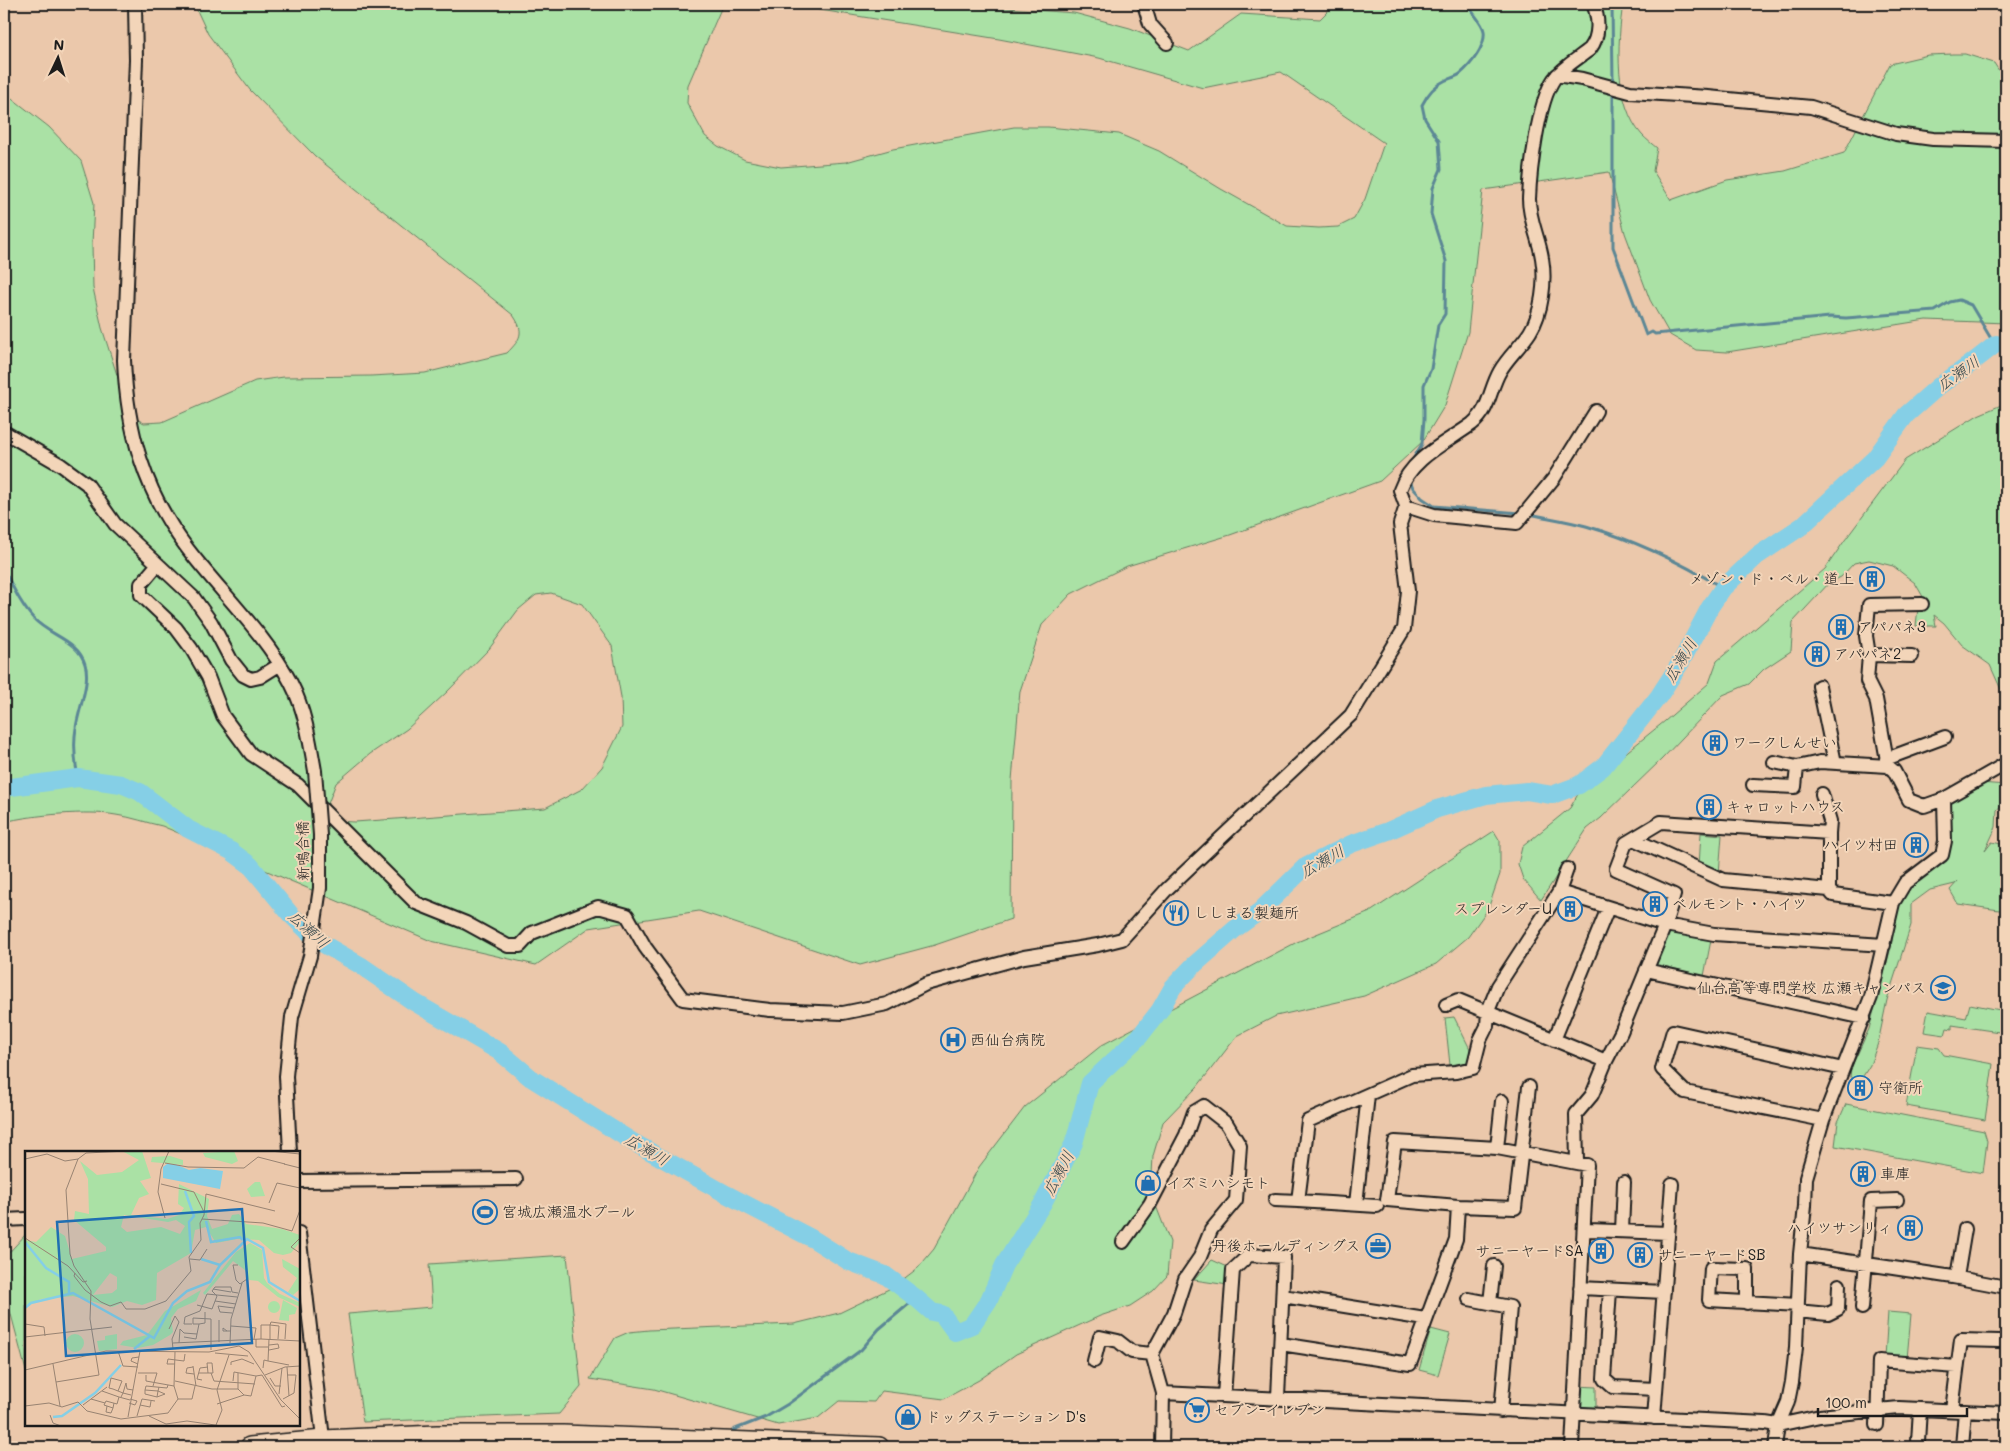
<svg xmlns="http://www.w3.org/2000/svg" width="2010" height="1451" font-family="Mali,'Klee One',sans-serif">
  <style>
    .green { fill: #aae1a5; stroke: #637e60; fill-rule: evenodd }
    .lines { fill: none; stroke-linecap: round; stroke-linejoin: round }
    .stream { stroke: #5b8795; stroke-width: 3 }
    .river { stroke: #85cfe6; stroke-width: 18 }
    .minor-casing { stroke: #1c1c1c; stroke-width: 16 }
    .highway-casing { stroke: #1c1c1c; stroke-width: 22 }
    .minor { stroke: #f3d5b9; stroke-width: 12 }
    .highway { stroke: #f3d5b9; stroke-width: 19 }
    .minor-bridge-casing { stroke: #1c1c1c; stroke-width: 16; stroke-linecap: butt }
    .minor-bridge { stroke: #f3d5b9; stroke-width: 12 }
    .labels { text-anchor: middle; stroke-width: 4; stroke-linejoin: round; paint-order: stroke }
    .poi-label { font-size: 15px; fill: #1c1c1c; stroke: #f3d5b9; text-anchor: start }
    .street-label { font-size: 15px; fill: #1c1c1c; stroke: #f3d5b9 }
    .water-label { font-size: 16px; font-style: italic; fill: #36494e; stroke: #f3d5b9 }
    .inset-river { fill: none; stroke: #85cfe6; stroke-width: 2.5 }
    .inset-road { fill: none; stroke: #988372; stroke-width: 1 }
    .view { fill: #1f6fb2; fill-opacity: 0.15; stroke: #1f6fb2; stroke-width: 2.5 }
    .inset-edge { fill: none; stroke: #1c1c1c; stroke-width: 2.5 }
  </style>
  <rect width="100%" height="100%" fill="#ebc8ab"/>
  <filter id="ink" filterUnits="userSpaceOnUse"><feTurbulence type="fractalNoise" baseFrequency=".02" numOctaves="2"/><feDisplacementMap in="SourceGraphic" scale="10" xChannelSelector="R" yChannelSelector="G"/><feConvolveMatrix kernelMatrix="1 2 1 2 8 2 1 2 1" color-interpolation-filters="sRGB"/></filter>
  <g filter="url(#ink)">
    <path class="green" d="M194 4H723L688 85 687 103 705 136 718 146 745 160 781 167 846 162 893 149 1014 127H1048L1119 134 1159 151 1221 189 1287 226 1319 228 1338 227 1354 219 1365 199 1384 143 1281 72 1203 88 1099 58 999 39 783 4H920L960 8H1007L1074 13 1130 28 1189 51 1241 14 1320 19 1335 4H1623C1617 43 1614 104 1642 135 1647 140 1652 144 1657 148L1653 171 1671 200 1727 180 1785 171 1844 153 1890 64 1928 55 1953 54H1965L1994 63 2006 82V323L1926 320 1727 352 1696 350 1670 335 1650 300 1625 233 1609 172 1483 190 1468 332 1445 405 1423 441 1380 481 1230 535 1127 566 1071 594 1042 625 1020 691 1012 780 1011 919 935 945 860 965 699 911 589 928 536 965 431 941 162 826C147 823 132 817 116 815 89 810 31 815 4 822V92L49 127 81 161 94 203 92 244 93 288 102 328 125 400 137 419 144 423 162 422 255 381 284 377 371 376 425 373 507 353C521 339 525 332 513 315L315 156 250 90 208 34ZM551 593 582 604 612 646 621 697 622 727 602 767 582 789 545 808 355 822 332 821 324 814 336 783 370 754 407 729 447 692 489 649 518 610 536 595Z
      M2006 403V716L2003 694 1990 665 1962 645 1944 623 1934 615 1936 626H1916L1918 607H1929L1915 583 1893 566 1869 560 1854 563 1841 577 1830 582 1793 622 1791 651 1764 669 1749 684 1723 695 1662 759 1601 818 1587 829 1541 900 1523 879 1518 864 1522 847 1570 808 1581 789 1665 721 1709 683 1717 661 1825 569 1845 540 1905 460 1978 415Z
      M1980 783 2006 785V800L1997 810 1996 827 1985 851 1992 842 2006 845V911L1958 904 1950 890 1958 881 1955 884 1930 890 1911 904V925L1887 1000 1878 1043 1870 1065 1860 1081 1850 1077 1851 1068 1869 1029 1891 947 1897 904 1908 887 1947 847 1949 800Z
      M1494 831 1500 841V874L1488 909 1468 937 1436 964 1364 996 1276 1016 1237 1036 1197 1087 1163 1122 1153 1156 1151 1193 1170 1242 1167 1276 1153 1291 1130 1306 1100 1316 1016 1354 979 1380 944 1399 882 1391 874 1402 839 1401 818 1418 778 1425 654 1389 590 1379 615 1338 629 1332 649 1330 794 1324 839 1313 893 1287 918 1268 934 1249 979 1167 1025 1107 1102 1045 1297 942 1370 912Z
      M1701 833 1722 835 1719 874 1699 866Z
      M1666 931 1711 940 1704 976 1655 964Z
      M1970 1004 2000 1010 2002 1015 2006 1016V1033L1952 1025V1029L1947 1028 1945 1035 1924 1032 1928 1011 1966 1018Z
      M1454 1017 1470 1049 1468 1062 1450 1065 1445 1018Z
      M1917 1045 1939 1048 1944 1055 1993 1064 1985 1120 1906 1106Z
      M1846 1104 1984 1131 1987 1141 1983 1173 1835 1146 1838 1122Z
      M26 1234V1371L4 1288V1258Z
      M567 1255 581 1387 559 1414 363 1422 348 1314 432 1307 429 1264Z
      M1212 1260 1230 1268 1228 1285 1194 1280Z
      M1888 1312 1911 1314 1907 1359 1885 1357Z
      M1431 1329 1450 1334 1438 1375 1419 1370Z
      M1577 1386 1596 1387V1412L1576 1411Z"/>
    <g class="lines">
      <path class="stream" d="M1612 4 1613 83
        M1613 92V247L1646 335 1652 332 1655 334 1830 317 1846 318 1935 311 1950 302 1959 300 1971 305 1990 337 1996 344
        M1410 464 1422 444 1424 419V385L1431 369 1438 325 1445 314 1446 261 1431 214 1433 188 1441 169 1439 141 1425 119 1422 105C1427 95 1435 85 1446 80 1451 78 1456 77 1460 74 1471 65 1486 46 1484 31 1482 21 1471 13 1468 4
        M1410 480 1413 488 1422 498 1434 506 1520 513
        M1529 514C1548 518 1567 521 1586 526 1634 540 1680 562 1723 588
        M4 570C13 587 21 605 34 619 50 636 78 640 85 664 91 682 78 710 76 728 73 745 75 762 78 778
        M733 1430 766 1417 788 1404 861 1350 879 1329 916 1298"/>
      <path class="river" d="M4 788 78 778 121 784 140 792 188 829 231 851 250 865 291 915 318 941 360 965 414 1002 500 1052 531 1078 633 1142 726 1194 813 1239 848 1261 885 1275 916 1298 932 1312 942 1314 955 1332 972 1325 989 1300 1004 1265 1043 1203 1074 1143 1090 1083 1139 1037 1160 1010 1173 987 1194 965 1235 929 1260 911 1305 867 1351 844 1388 831 1437 809 1486 795 1527 791 1552 795 1579 785 1603 767 1659 696 1681 662 1710 607 1723 588 1757 556 1802 526 1875 458 1906 415 1939 386 1969 365 1996 344"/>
      <defs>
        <path id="minor" d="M135 4 136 60 124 360C127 431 144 491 187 548 221 593 264 632 291 683 305 710 310 742 315 771
          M1144 4 1150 24 1167 43
          M1557 75 1582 79 1630 92 1708 97 1811 107 1896 134 1933 139 2006 141
          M4 432 61 465 87 484 115 524 194 598 211 622 231 660 243 675 251 679 260 677 279 665
          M1406 506 1434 515 1517 523 1554 478 1596 411
          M158 564 141 584V595L176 628 191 648 208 677 223 716 251 754 298 785 416 903 466 923 508 946H520L532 933 598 907 627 915 645 947 683 999 770 1010 843 1013 887 1004 926 984 1024 957 1098 945 1122 939 1167 889 1351 715 1404 629 1408 591 1400 524 1406 506 1400 490C1411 458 1446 443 1472 424 1490 410 1489 390 1500 371 1508 357 1521 346 1530 332 1542 313 1546 281 1542 258 1539 238 1529 220 1529 199 1530 170 1538 102 1554 79 1563 67 1579 58 1590 49 1600 36 1599 18 1593 4
          M1922 604 1869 605 1866 636 1869 655 1867 681 1876 699 1888 766 1894 771 1909 800 1924 806 1944 799 2002 766
          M1869 655 1912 656
          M1819 686 1835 763
          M1886 759 1945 737
          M1774 762 1797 767 1820 762 1888 766
          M1753 785 1795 787 1797 767
          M1822 794 1830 821 1829 833
          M1633 839 1723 880 1829 890
          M1559 892 1567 869
          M1646 970 1864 1018
          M1446 1005 1458 1000 1606 1061 1621 1032 1665 925 1674 895 1616 869 1626 843 1661 822 1829 833V890L1833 895 1893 903
          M1554 1040 1608 908
          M1823 1120 1685 1092 1662 1069 1673 1031 1843 1069
          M1497 1148 1502 1101
          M290 1152 286 1076 292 1017
          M1577 1163 1576 1114 1592 1095 1606 1061
          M299 1181 516 1179
          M1275 1200 1298 1201
          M1356 1204 1368 1095
          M1377 1206 1298 1201 1308 1121 1412 1075 1456 1072 1473 1068 1480 1040 1487 1026 1488 1011 1498 986 1559 892 1665 925 1714 934 1884 945
          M1458 1206 1515 1208 1529 1087
          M4 1220 26 1219
          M1589 1230 1668 1233
          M1622 1231 1624 1182
          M299 1233 324 1447
          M1123 1242 1150 1204 1186 1135 1194 1112 1204 1106 1227 1124 1240 1146 1236 1200 1211 1230 1200 1257 1185 1279 1174 1313 1152 1354 1163 1393 1162 1447
          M1800 1254 1953 1277 2006 1287
          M1957 1277 1965 1229
          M1580 1288 1664 1292
          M1610 1290 1604 1379 1613 1387 1656 1389
          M1283 1296 1425 1319
          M1469 1299 1510 1307 1501 1411
          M1490 1303 1494 1266
          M1747 1303V1269L1711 1268 1709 1300 1798 1305
          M1862 1308 1871 1201 1897 1200
          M1797 1311 1828 1314 1838 1309 1839 1285
          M1281 1344 1410 1364 1456 1239 1458 1206 1387 1200 1395 1142 1497 1148 1587 1165 1572 1447
          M1094 1361 1100 1337 1118 1341 1132 1352 1152 1354
          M1163 1393 1765 1423 1778 1425 1820 1416 1899 1408 2006 1413
          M1224 1396 1233 1270 1249 1255 1284 1257 1278 1398
          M1952 1410 1961 1340 1999 1341
          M1654 1418 1672 1184
          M1877 1425 1879 1361 1957 1367
          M1918 1442 1920 1409
          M1775 1447 1778 1425 1788 1402 1792 1382 1796 1347 1800 1254 1805 1206 1806 1178 1823 1120 1871 997 1893 903 1905 883 1942 855 1945 841 1944 799
          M1962 1447 1965 1411"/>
        <path id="highway" d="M250 1447 323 1440 437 1435H563L879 1447"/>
      </defs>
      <use href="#minor" class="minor-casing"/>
      <use href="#highway" class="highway-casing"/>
      <use href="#minor" class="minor"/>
      <use href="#highway" class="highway"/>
      <defs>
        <path id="minor-bridge" d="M292 1017 310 956 320 888V835L315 771"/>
      </defs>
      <use href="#minor-bridge" class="minor-bridge-casing"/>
      <use href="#minor-bridge" class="minor-bridge"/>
    </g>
  </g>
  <defs>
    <symbol id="building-ring" viewBox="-11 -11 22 22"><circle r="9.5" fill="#f3d5b9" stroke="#1f6fb2" stroke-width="1.5"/><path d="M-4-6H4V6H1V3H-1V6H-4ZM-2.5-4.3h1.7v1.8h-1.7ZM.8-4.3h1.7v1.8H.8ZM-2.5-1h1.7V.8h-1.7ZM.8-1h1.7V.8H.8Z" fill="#1f6fb2"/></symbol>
    <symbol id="restaurant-ring" viewBox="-11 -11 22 22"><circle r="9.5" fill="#f3d5b9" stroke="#1f6fb2" stroke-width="1.5"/><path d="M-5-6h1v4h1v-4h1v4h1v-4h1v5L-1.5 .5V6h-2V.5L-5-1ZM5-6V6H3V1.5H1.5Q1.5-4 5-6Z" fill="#1f6fb2"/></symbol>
    <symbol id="university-ring" viewBox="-11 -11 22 22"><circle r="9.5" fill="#f3d5b9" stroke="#1f6fb2" stroke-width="1.5"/><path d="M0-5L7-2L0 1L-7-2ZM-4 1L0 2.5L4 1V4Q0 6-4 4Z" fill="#1f6fb2"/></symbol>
    <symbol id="hospital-ring" viewBox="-11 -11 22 22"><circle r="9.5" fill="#f3d5b9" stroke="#1f6fb2" stroke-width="1.5"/><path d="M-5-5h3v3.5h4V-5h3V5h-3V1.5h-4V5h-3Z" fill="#1f6fb2"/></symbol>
    <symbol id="shop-ring" viewBox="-11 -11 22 22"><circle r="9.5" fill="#f3d5b9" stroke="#1f6fb2" stroke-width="1.5"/><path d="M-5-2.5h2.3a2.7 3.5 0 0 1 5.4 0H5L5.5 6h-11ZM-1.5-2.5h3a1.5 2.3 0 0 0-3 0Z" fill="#1f6fb2"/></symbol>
    <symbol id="stadium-ring" viewBox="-11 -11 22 22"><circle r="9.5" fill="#f3d5b9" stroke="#1f6fb2" stroke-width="1.5"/><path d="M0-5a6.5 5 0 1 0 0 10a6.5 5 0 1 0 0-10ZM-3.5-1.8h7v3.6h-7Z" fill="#1f6fb2"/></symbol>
    <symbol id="office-ring" viewBox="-11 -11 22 22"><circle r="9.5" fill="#f3d5b9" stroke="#1f6fb2" stroke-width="1.5"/><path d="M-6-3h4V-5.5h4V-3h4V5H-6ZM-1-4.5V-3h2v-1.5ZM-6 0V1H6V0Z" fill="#1f6fb2"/></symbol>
    <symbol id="supermarket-ring" viewBox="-11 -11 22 22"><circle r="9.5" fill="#f3d5b9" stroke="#1f6fb2" stroke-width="1.5"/><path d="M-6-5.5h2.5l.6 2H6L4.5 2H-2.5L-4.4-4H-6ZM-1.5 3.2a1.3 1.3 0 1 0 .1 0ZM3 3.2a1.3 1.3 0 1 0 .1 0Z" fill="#1f6fb2"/></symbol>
  </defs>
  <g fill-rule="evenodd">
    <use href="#building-ring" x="1858" y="565" width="28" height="28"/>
    <use href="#building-ring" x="1827" y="613" width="28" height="28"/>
    <use href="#building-ring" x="1803" y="640" width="28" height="28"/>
    <use href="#building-ring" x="1701" y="729" width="28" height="28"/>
    <use href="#building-ring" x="1695" y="793" width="28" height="28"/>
    <use href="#building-ring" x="1902" y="831" width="28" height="28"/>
    <use href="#building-ring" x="1641" y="890" width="28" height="28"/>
    <use href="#building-ring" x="1556" y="895" width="28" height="28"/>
    <use href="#restaurant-ring" x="1162" y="899" width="28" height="28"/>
    <use href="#university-ring" x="1929" y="974" width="28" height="28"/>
    <use href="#hospital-ring" x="939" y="1026" width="28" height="28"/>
    <use href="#building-ring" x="1846" y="1074" width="28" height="28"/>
    <use href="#building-ring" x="1849" y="1160" width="28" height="28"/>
    <use href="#shop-ring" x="1134" y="1169" width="28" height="28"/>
    <use href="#stadium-ring" x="471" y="1198" width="28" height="28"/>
    <use href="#building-ring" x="1896" y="1214" width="28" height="28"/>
    <use href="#office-ring" x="1364" y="1232" width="28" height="28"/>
    <use href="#building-ring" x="1587" y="1237" width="28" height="28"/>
    <use href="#building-ring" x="1626" y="1241" width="28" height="28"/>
    <use href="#supermarket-ring" x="1183" y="1396" width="28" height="28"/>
    <use href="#shop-ring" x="894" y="1403" width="28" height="28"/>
  </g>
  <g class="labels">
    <g class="poi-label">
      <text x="1854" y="584" text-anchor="end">メゾン・ド・ベル・道上</text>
      <text x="1858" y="632">アパパネ3</text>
      <text x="1834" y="659">アパパネ2</text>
      <text x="1732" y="748">ワークしんせい</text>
      <text x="1726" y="812">キャロットハウス</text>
      <text x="1898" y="850" text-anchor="end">ハイツ村田</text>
      <text x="1672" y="909">ベルモント・ハイツ</text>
      <text x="1552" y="914" text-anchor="end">スプレンダーU</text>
      <text x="1194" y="918">ししまる製麺所</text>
      <text x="1926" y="993" text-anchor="end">仙台高等専門学校 広瀬キャンパス</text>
      <text x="970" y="1045">西仙台病院</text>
      <text x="1878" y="1093">守衛所</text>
      <text x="1880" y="1179">車庫</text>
      <text x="1166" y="1188">イズミハシモト</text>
      <text x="502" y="1217">宮城広瀬温水プール</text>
      <text x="1892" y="1233" text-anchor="end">ハイツサンリィ</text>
      <text x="1360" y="1251" text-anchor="end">丹後ホールディングス</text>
      <text x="1584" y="1256" text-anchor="end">サニーヤードSA</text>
      <text x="1658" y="1260">サニーヤードSB</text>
      <text x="1214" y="1415">セブン-イレブン</text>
      <text x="926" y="1422">ドッグステーション D's</text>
    </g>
    <g class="street-label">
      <text transform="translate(303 851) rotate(-91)" y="5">新鳴合橋</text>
    </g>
    <g class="water-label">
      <text transform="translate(1958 373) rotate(-35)" y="6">広瀬川</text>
      <text transform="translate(1680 660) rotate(-59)" y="6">広瀬川</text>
      <text transform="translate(1322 861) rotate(-30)" y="6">広瀬川</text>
      <text transform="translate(309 929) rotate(42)" y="6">広瀬川</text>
      <text transform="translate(647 1149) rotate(30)" y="6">広瀬川</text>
      <text transform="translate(1058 1173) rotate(-62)" y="6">広瀬川</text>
    </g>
  </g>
  <g transform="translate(25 1151)">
    <rect width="275" height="275" fill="#ebc8ab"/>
    <path d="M97 0H117L126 27 115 30 124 43 114 47 106 64 142 68 154 64 159 57 153 53 154 33 184 48 182 65 187 78 203 73 207 64 214 63 221 73 257 78 275 84V91L266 102 258 104 249 102 234 89 212 88 191 92 181 76 170 79 166 102 132 122 131 149 117 154 102 150 87 156 48 145 16 148 0 155V89L11 91 26 76 40 85 47 108 81 100V96L49 69 50 60 64 63 63 28 55 10 72 24 97 21 114 9ZM99 64 143 71 151 69 160 75 155 83 136 76 102 81 96 76ZM85 122 92 126V138L87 142 68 144ZM209 0 213 10 207 13 180 6 178 2ZM145 5 158 9V14L126 11 127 6ZM230 31H235L240 45 226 46 222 38ZM225 92 237 99 239 127 242 132 255 143 275 152V156L253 146 233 130 224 129 220 119 208 110 180 144 178 142 211 101ZM257 108 275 118V138L268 144 263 141 272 127 258 116ZM176 139 171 150 153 158 146 167 148 181 145 184 128 194 113 197 95 194 98 190 122 184 140 160ZM258 149 272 157 270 163 264 164V170L254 169ZM243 156a6 6 0 1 1 12 0a6 6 0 1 1-12 0ZM41 192a9 9 0 1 1 18 0a9 9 0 1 1-18 0ZM92 183V198L74 200 72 190 80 189V185Z" fill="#aae1a5" fill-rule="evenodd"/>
    <path d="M142 13H150L164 19 175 17 198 20 195 38 138 27V16Z" fill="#85cfe6"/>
    <path class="inset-river" d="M160 40 169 65 164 71 166 102M181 70 186 91 215 86 218 89M0 91 21 117 44 131V142M176 108 195 114M0 157 6 152 48 142 129 187 148 152 162 140 185 131 195 114 222 88 238 97 244 131 275 150M109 198 125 185M28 266 37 265 70 242 96 214"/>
    <path class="inset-road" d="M245 0 275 3M0 8 22 3 40 10 53 8 61 2 102 0M140 12 163 16 219 17 233 6 260 13M259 13 275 17M136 33 169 41 179 61M244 52 252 32 275 37M140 67 133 41 136 18 144 0M177 68 238 72 267 80 275 59M0 87 43 115 58 131 62 130M275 87 266 96 275 102M165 108 175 109 182 98M213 114H208L211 129 215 133 222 128M50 122 49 125 60 139 76 151 85 155 96 151 101 158H120L141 150 166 120 164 106 176 89 175 72 179 64 181 43 250 60M188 138 206 141M192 145 187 140 190 136H206L207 141 213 142M190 150 211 153M172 154 187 158 192 145M207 162 195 161 193 155 209 157M0 173 19 176 20 185M167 173H159L160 166 175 160 182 143 212 146M174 173 180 172V161M206 175 231 177 229 188M144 178 150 165 154 171 147 188 148 198M202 180 198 177V180H206M0 186 87 176M159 186 171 188 174 173H168V167L186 168V199M231 188V196H243M236 188V174H245L246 171 261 173 260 188M245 188V174L254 175 253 188M194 191V169M148 192 236 188 275 190M154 192 155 178 159 182 172 183M205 192 206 168 217 132M244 199 254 197 253 193 244 194M93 200 98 215 113 216M190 202 223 205M243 210 264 214M28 213 35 255M113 213 106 210 107 207 114 206M150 213H142L143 208 159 210 160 203M206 214V211L217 208 229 213M168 215 171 235M168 216 162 217 161 222 169 223M262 216 264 245M238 217 239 209 243 210 244 188M0 219 81 200 184 201 214 195 224 201 256 249 275 268M113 222H132L128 235M174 222H188L187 212H182L183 222M186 222 189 230 230 233M121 224V230L149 235M240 224 260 216 275 215M245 227 250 235H256M177 229 172 228 175 217 183 216M150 230 187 238H213L219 244M208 230 209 221 231 225M31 231 74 224 65 168 66 140 49 115 45 103 41 39 53 8M213 238V222M120 239 121 235 142 237 143 234M77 240 94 246M93 240 97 230 86 227 84 237 88 238 98 242 96 246M254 243 257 217M106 244 98 242 101 232 102 238 108 239M132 246 140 243 133 240 120 239V243L132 246 133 240 134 236M66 248 82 236M153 248H167L170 235M258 248 269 242 271 224H262M89 252 88 257 79 254 81 250 92 253 94 246 105 249M104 252 110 254 112 250 105 248M192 253 219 244 226 245 231 225 237 224 257 256 260 255M58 254 66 248 80 252M115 254 125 256 126 250M0 255 24 252 37 256 53 251 62 260 96 268 143 262 153 248 149 235 150 201M82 255 81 261 86 262 88 257M25 264 28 272 36 275M112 265 117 248 130 250M124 265 141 273 162 270 197 275M103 266 115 200M191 274 197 259 192 239 204 204"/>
    <path class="view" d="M217 58 227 192 41 205 32 71Z"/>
    <rect width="275" height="275" class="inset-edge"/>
  </g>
  <rect width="2010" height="1451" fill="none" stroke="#f3d5b9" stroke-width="20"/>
  <rect x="10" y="10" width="1990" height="1431" fill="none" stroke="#1c1c1c" stroke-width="2" filter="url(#ink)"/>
  <g transform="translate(58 58) rotate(4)" stroke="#f3d5b9" stroke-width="4" paint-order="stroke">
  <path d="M0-4L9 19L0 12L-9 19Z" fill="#1c1c1c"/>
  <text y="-8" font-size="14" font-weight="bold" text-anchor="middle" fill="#1c1c1c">N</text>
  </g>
  <path d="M1818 1408v8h149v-8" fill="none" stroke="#1c1c1c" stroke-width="2.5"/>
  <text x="1825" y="1408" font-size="15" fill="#1c1c1c" stroke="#f3d5b9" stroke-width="4" paint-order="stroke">100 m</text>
</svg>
